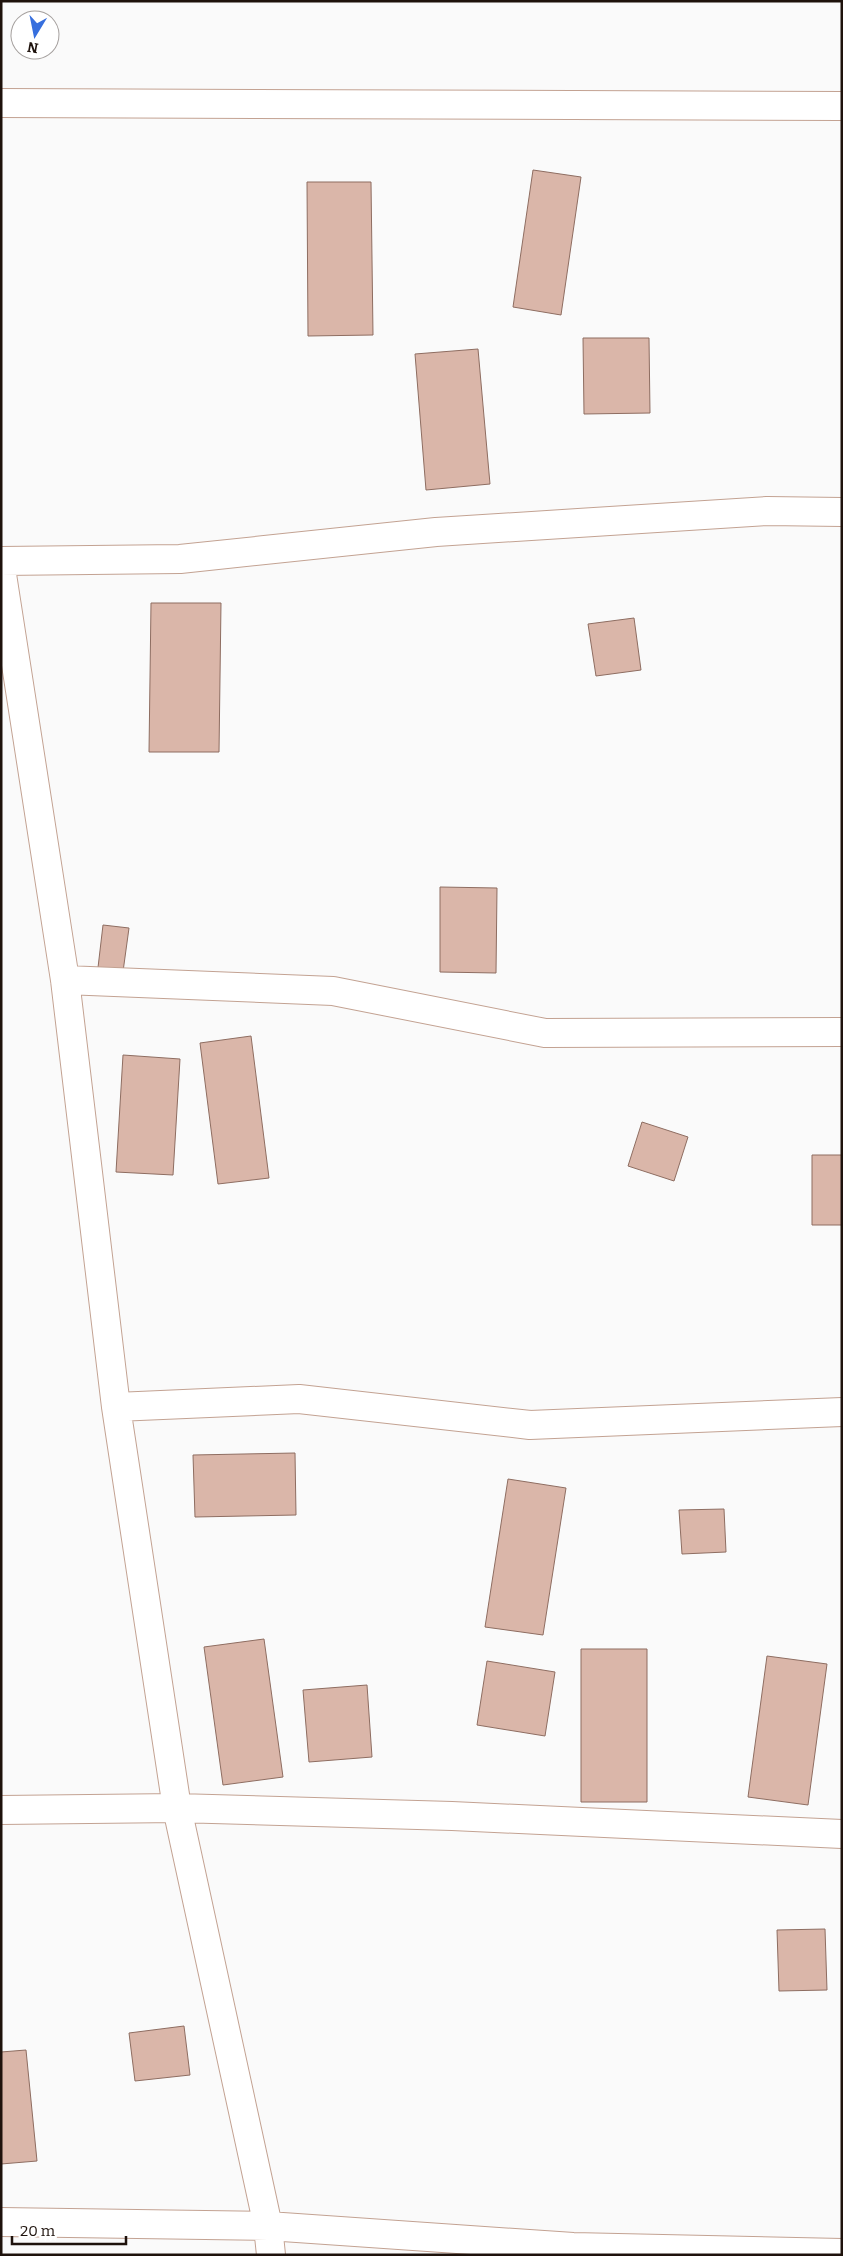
<svg xmlns="http://www.w3.org/2000/svg" width="843" height="2256" font-family="Bitter,serif">
  <style>
    .building { fill: #dab6a9; stroke: #8e6d61 }
    .lines { fill: none; stroke-linecap: round; stroke-linejoin: round }
    .minor-casing { stroke: #c3a292; stroke-width: 30 }
    .minor { stroke: #fff; stroke-width: 28 }
  </style>
  <rect width="100%" height="100%" fill="#fafafa"/>
  <path class="building" d="M533 170 581 177 561 315 513 307Z
    M307 182H371L373 335 308 336Z
    M583 338H649L650 413 584 414Z
    M478 349 490 484 426 490 415 354Z
    M151 603H221L219 752H149Z
    M634 618 641 670 596 676 588 624Z
    M440 887 497 888 496 973 440 972Z
    M103 925 129 928 122 979 97 976Z
    M251 1036 269 1178 218 1184 200 1043Z
    M123 1055 180 1059 173 1175 116 1172Z
    M642 1122 688 1137 674 1181 628 1166Z
    M812 1155H842V1225H812Z
    M295 1453 296 1515 195 1517 193 1455Z
    M508 1479 566 1488 543 1635 485 1627Z
    M724 1509 726 1552 682 1554 679 1510Z
    M264 1639 283 1777 223 1785 204 1647Z
    M581 1649H647V1802H581Z
    M767 1656 827 1664 808 1805 748 1797Z
    M487 1661 555 1672 545 1736 477 1725Z
    M367 1685 372 1757 309 1762 303 1690Z
    M825 1929 827 1990 779 1991 777 1930Z
    M184 2026 190 2075 135 2081 129 2033Z
    M26 2050 37 2161 1 2164V2052Z"/>
  <g class="lines">
    <defs>
      <path id="minor" d="M1 103 842 106
        M1 561 180 559 436 532 767 511 842 512
        M1 568 65 980 116 1407 177 1808 268 2226 271 2255
        M65 980 333 991 545 1033 842 1032
        M116 1407 299 1399 530 1425 842 1412
        M1 1810 177 1808 452 1816 842 1834
        M1 2222 268 2226 573 2247 842 2253"/>
    </defs>
    <use href="#minor" class="minor-casing"/>
    <use href="#minor" class="minor"/>
  </g>
  <rect width="843" height="2256" fill="none" stroke="#1e120c" stroke-width="5"/>
  <g transform="translate(35 35) rotate(190)"><circle r="24" fill="#ffffff" stroke="#a5a09e"/>
  <path d="M0-4L9 19L0 12L-9 19Z" fill="#376fde"/>
  <text y="-8" font-size="14" font-weight="bold" text-anchor="middle" fill="#1e120c">N</text>
  </g>
  <path d="M12 2236v8h114v-8" fill="none" stroke="#1e120c" stroke-width="2.5"/>
  <text x="20" y="2236" font-size="15" fill="#1e120c" stroke="#ffffff" stroke-width="4" paint-order="stroke">20 m</text>
</svg>
